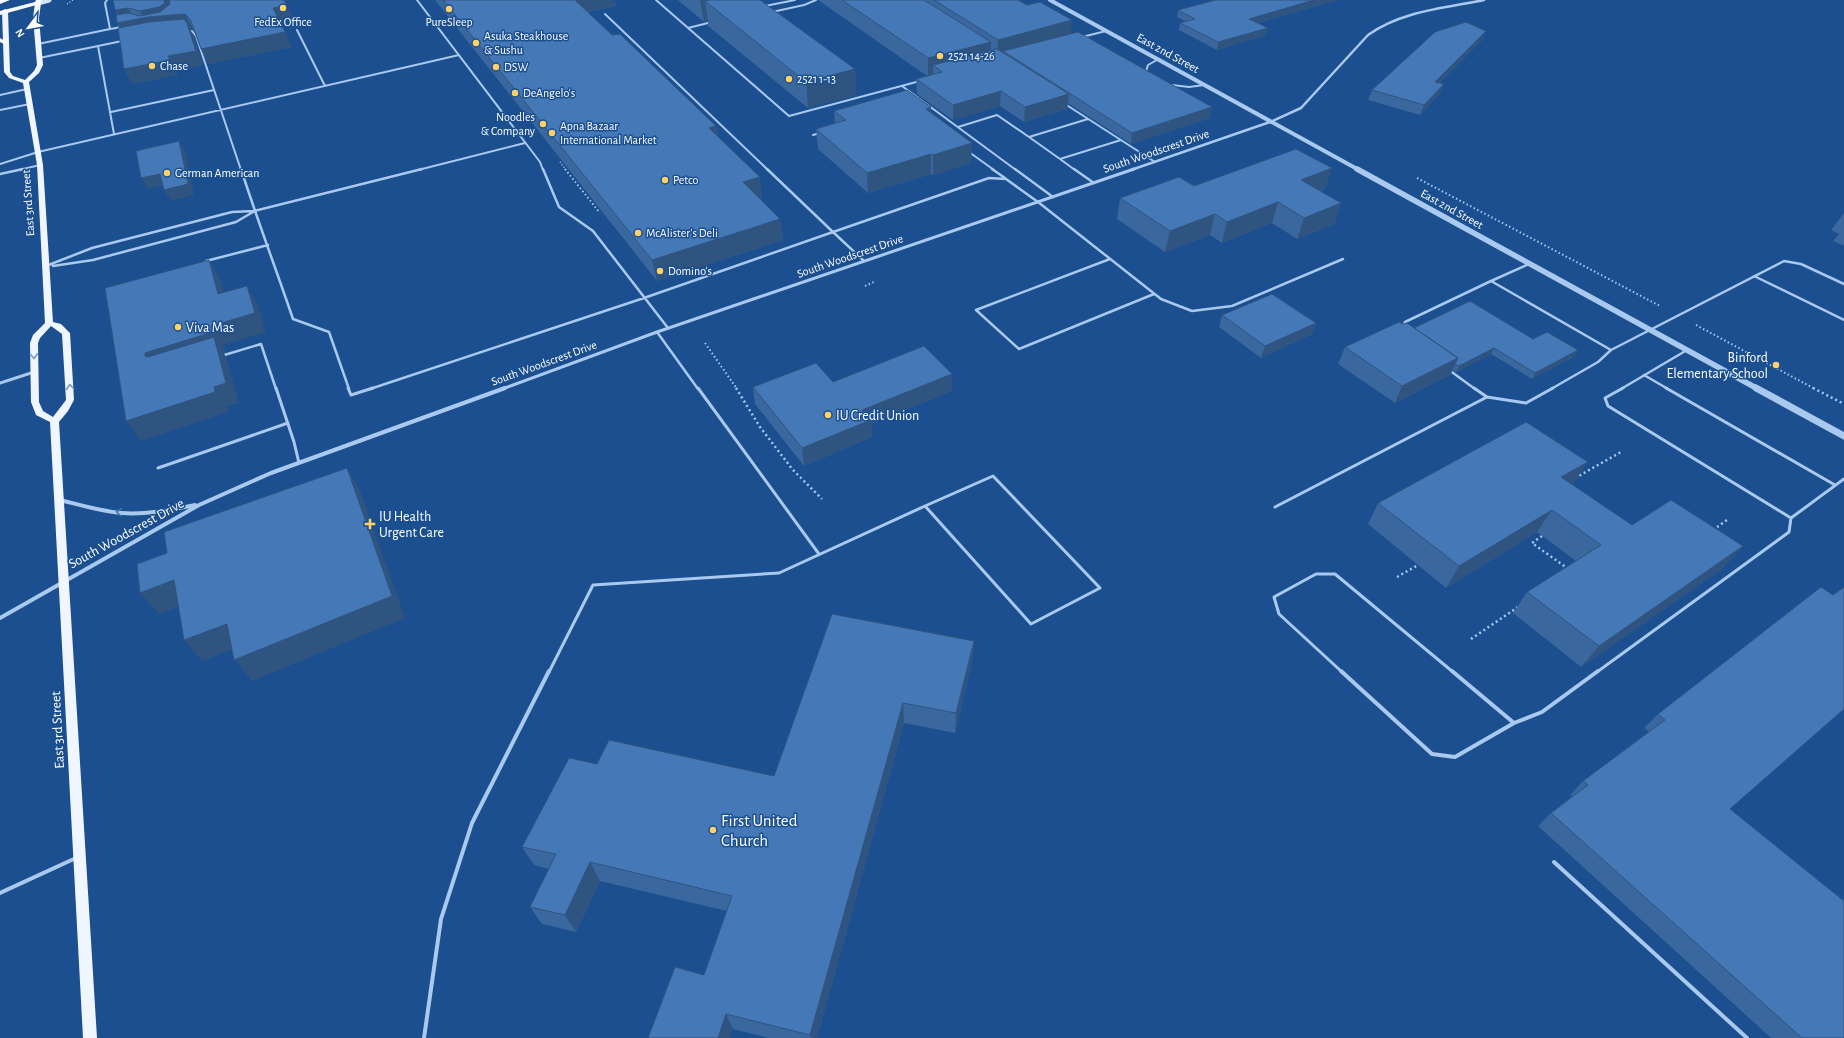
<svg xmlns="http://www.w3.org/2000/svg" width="1844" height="1038" font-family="'Alegreya Sans',sans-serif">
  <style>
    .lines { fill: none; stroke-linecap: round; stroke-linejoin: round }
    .path-far2 { stroke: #a9c9ee; stroke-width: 1.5; stroke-dasharray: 1 2; stroke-linecap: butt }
    .path-far1 { stroke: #a9c9ee; stroke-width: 2; stroke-dasharray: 1.5 2.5; stroke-linecap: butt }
    .path { stroke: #a9c9ee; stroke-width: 2.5; stroke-dasharray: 2 3; stroke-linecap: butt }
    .service-far3 { stroke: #a9c9ee; stroke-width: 2 }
    .service-far2 { stroke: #a9c9ee; stroke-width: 2.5 }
    .service-far1 { stroke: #a9c9ee; stroke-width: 3 }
    .service { stroke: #a9c9ee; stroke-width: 4 }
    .minor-far2 { stroke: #a9c9ee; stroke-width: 2.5 }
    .minor-far1 { stroke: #a9c9ee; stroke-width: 3 }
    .minor { stroke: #a9c9ee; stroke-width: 4 }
    .tertiary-far2 { stroke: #a9c9ee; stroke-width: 4 }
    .tertiary-far1 { stroke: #a9c9ee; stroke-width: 5.5 }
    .tertiary { stroke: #a9c9ee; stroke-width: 7 }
    .secondary { stroke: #d6e6fa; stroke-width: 5 }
    .primary { fill: #f0f6ff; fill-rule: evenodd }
    .trunk { fill: #f8faff; fill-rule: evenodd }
    .wall { fill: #3a679d }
    .shaded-wall { fill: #305480 }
    .building { fill: #4478b7; stroke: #305480 }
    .oneway { stroke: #7b9ac1 }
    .oneway2 { stroke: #4674ac }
    .poi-dot { fill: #ffd166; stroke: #1b4f8f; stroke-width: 1.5 }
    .labels { text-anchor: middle; stroke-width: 3; stroke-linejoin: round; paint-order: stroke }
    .far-poi-label { font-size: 12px; fill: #fff; stroke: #1b4f8f; text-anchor: start }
    .far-street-label { font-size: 12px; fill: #fff; stroke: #1b4f8f }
    .poi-label { font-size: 14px; fill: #fff; stroke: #1b4f8f; text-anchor: start }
    .street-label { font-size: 14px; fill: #fff; stroke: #1b4f8f }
    .near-poi-label { font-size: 17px; fill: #fff; stroke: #1b4f8f; text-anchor: start }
  </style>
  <rect width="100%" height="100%" fill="#1b4f8f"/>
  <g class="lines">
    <path class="path-far2" d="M67 4 73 0
      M560 162 566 170"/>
    <path class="path-far1" d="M565 169 600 213
      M1417 178 1660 306
      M865 286 876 281
      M1696 325 1815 389
      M705 343 737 389"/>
    <path class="path" d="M736 388 760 427 793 470 822 499
      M1813 388 1844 404
      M1575 478 1621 452
      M1713 530 1727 520
      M1542 536 1532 543 1567 568
      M1397 577 1418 565
      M1471 639 1518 607"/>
    <path class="service-far3" d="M417 0 540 162 543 170
      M656 0 789 116 920 81
      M765 6 795 0
      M772 12 804 5 816 0
      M605 14 768 170
      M688 28 712 22
      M110 29 122 27
      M297 30 325 86
      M187 31H192L196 36 241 170
      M1082 37 1106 31
      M38 44 110 29 105 3 107 0
      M39 58 98 46
      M1146 71 1148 65 1157 60
      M1172 85 1189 87 1204 85
      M902 86 1016 170
      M0 95 27 89
      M1065 104 1155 162
      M0 110 30 104
      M111 112 214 90
      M958 127 997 115 1029 137
      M114 134 98 46 122 41
      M813 135 820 133
      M969 152 994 170
      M1060 159 1029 137 1088 119
      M0 164 38 152 459 55
      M19 170 40 165
      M418 170 525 143
      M1075 170 1060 159 1121 140"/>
    <path class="service-far2" d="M241 169C257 219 276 269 293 319L329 332 349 389
      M543 169 559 207 593 231 668 328
      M992 169 1005 178
      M1015 169 1053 197
      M1074 169 1094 183
      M0 174 23 169
      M1110 259 976 310 1019 349 1154 294
      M206 261 268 245
      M864 261 833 232 989 178 1006 179 1038 202 1161 299 1192 311 1232 306 1343 259
      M1529 264 1491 281 1611 350 1784 261 1801 264 1844 284
      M46 266 92 248 232 212 254 211 422 169
      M53 266 93 260 236 222 253 212
      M1754 276 1844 320
      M1403 327 1405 322 1491 281
      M657 332 698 389
      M221 356 261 344 276 389
      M1449 370 1475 389
      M1644 375 1668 389
      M370 389 644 298 833 232 767 169
      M1551 389 1598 362 1611 350
      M1621 389 1687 350"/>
    <path class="service-far1" d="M276 388 294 442 299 463
      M348 388 351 395 373 388
      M698 388 819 554
      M1474 388 1487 397 1526 403 1553 388
      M1623 388 1605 398 1608 406 1791 518
      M1666 388 1835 485
      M158 468 288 423
      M993 476 1100 588 1031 624 925 506Z
      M1275 507 1487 397
      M549 672 593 585 779 573 925 506
      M1342 672 1279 614 1274 597 1316 574H1335L1453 672
      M1597 672 1789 532 1791 518 1844 479"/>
    <path class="service" d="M1341 671 1432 754 1455 757 1514 723
      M1452 671 1514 723
      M1514 723 1542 712 1598 671
      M1554 862 1747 1038
      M0 893 76 858
      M424 1038 441 919 472 823 549 671"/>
    <path class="minor-far2" d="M1131 170 1270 122 1301 108 1368 35C1401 11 1445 8 1484 0"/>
    <path class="minor-far1" d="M0 383 34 372
      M502 389 657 332 1134 169"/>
    <path class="minor" d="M60 500C80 505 100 511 121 513 146 515 170 510 195 505
      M0 618 199 505 271 473 505 388"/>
    <path class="tertiary-far2" d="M1050 0 1359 170"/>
    <path class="tertiary-far1" d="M1357 169 1758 389"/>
    <path class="tertiary" d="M1756 388 1844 436"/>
    <path class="secondary" d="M38 3 49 0"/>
    <path class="primary" d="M38 1 41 3 39 18 43 65 39 73 29 82 43 165 53 322 61 324 70 333 74 400 68 411 59 422 97 1038H83L50 422 36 415 31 402 30 343 33 335 45 323 37 165 23 83 9 78 4 72 2 11 5 9 8 11 10 72 13 76 25 80 34 71 37 65 33 18 35 3ZM51 326 62 334 66 400 53 417 43 411 39 402 38 343 40 338Z"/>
    <path class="trunk" d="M0 0H10L0 4Z
      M36 0H42L40 4 0 15V11L35 2Z
      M0 38 9 43 6 45 0 42Z"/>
  </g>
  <path class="wall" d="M168 0 169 5 294 20 280 22 292 47 208 64 201 49 194 31 193 29H190L194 37 203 65 176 71 177 75 133 84 124 69 120 28 117 23 118 15 115 10Z
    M435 0H614L616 6 588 12 612 35 716 126 718 136 762 198 760 199 780 219 783 240 657 281Z
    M678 0H760L855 69 856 95 808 108 708 26V21L704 22Z
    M818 0H1018L1071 33 1210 118 1131 144 1068 103 1067 109 1024 122 1000 106 953 120 917 94 916 79 927 76Z
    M1214 0H1338L1258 23 1266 35 1217 50 1179 30 1180 23 1185 21 1177 17 1178 10Z
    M1486 31 1482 40 1440 83V94L1420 115 1368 100 1372 90Z
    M931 107V113L972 143 971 163 933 175 931 174 868 193 818 149 816 129 835 123 834 111Z
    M1332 168 1325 188 1320 191 1341 203 1334 224 1297 239 1272 223 1222 243 1210 235 1165 252 1117 219 1120 198 1194 186Z
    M1844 213V246L1833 241 1839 234 1831 230Z
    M1222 315 1316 323 1312 334 1261 358 1219 327Z
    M1403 324 1414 328 1533 339 1575 356 1532 379 1491 354 1456 372 1453 370 1450 375 1395 403 1338 364 1345 347Z
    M952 374V391L871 424 872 437 804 466 755 404 753 387Z
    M1572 484 1632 525 1743 546 1723 568 1581 667 1513 613 1527 592 1576 561 1537 532 1446 588 1368 524 1378 503 1573 484Z
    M1821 587 1730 809 1844 1038H1771L1538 826 1551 813 1572 796 1570 795 1583 781 1649 732 1644 728 1658 714Z
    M974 641 972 662 955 733 904 723 817 1038H769L733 1029 704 975 727 911 600 881 576 932 542 924 530 907 549 869 534 865 522 847 597 764 774 776Z"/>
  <path class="shaded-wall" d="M164 0H168L172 15 185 14 193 29H190L194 37 203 65 176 71 177 75 133 84 124 69 125 38 117 23 122 22 115 10 128 8 135 20 144 18 140 11Z
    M573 0H614L616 6 576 14Z
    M700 0H744L705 1 708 21 704 22Z
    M1314 0H1338L1247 26 1249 19Z
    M287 6 294 20 279 22 273 8Z
    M1072 20 1071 38 1003 51V56L997 58 998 40Z
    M1268 28 1266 35 1217 50 1218 42Z
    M1486 31 1482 40 1432 92 1435 82Z
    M285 32 292 47 208 64 201 49Z
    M991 42 990 59 942 72 933 65V75L928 76V58Z
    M855 69 856 95 808 108 806 82Z
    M1444 84 1440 94 1420 115 1424 105Z
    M1001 91 1000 106 953 120V105Z
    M1069 94 1067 109 1024 122 1025 107Z
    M931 107V127L926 109Z
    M1212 107 1210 118 1131 144 1132 133Z
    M716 126 719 145 709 128Z
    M179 141 185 151 194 195 171 201 164 190Z
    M972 143 971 163 933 175V155Z
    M931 154V174L868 193 867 173Z
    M1332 168 1325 188 1295 200 1301 180Z
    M160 174 167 185 148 189 141 178Z
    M760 177 762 198 746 203 743 182Z
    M1278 202 1272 223 1222 243 1227 222Z
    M1341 203 1334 224 1297 239 1304 218Z
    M1215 214 1210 235 1165 252 1170 231Z
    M780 219 783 240 657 281 652 260Z
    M209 260 220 279 230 313 218 294Z
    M247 286 258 305 266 332 223 345 225 352H223L226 357 239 403 227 406 228 412 141 441 126 421 145 356V353L211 326Z
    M1316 323 1312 334 1261 358 1265 346Z
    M1494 348 1491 354 1456 372 1459 366Z
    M1578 350 1575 356 1532 379 1535 373Z
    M1458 358 1450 375 1395 403 1402 386Z
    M952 374V391L871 424 872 437 804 466 802 448 862 410Z
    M1588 462 1573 484 1547 499 1561 477Z
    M347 468 360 490 405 618 252 681 234 660Z
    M1552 510 1537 532 1446 588 1459 566Z
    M1743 546 1723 568 1581 667 1599 646Z
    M174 580 192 602 159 614 140 593Z
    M227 624 244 645 202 661 184 640Z
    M974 641 972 662 955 733 956 713Z
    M903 703 904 723 817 1038H811L810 1035Z
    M590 862 600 881 576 932 565 915Z
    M726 1014 733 1029 730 1038H718Z"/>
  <path class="building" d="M113 0H164L165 3 159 7 140 11 128 8 115 10Z
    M169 0H284L287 6 273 8 285 32 201 49 191 21 185 14 148 17 117 23 116 15 128 13 140 16 160 12 170 4Z
    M443 0H575L612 35 620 34 716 126 709 128 760 177 743 182 780 219 652 260Z
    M710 0H760L855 69 806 82 705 1Z
    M842 0H924L991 42 928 58Z
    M934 0H1018L1027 5 1040 2 1072 20 998 40Z
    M1216 0H1314L1249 19 1268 28 1218 42 1180 23 1195 19 1178 10Z
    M184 19 187 23 196 51 168 56 170 60 124 69 118 28 149 22Z
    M1466 22 1486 31 1435 82 1444 84 1424 105 1372 90 1435 32Z
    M1078 32 1212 107 1132 133 1003 51Z
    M997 49 1069 94 1025 107 1001 91 953 105 916 79 942 72 933 65Z
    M907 90 931 107 926 109 972 143 933 155 931 154 867 173 816 129 846 120 834 111Z
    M179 141 188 184 164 190 160 174 141 178 136 151Z
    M1296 149 1332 168 1301 180 1341 203 1304 218 1278 202 1227 222 1215 214 1170 231 1120 198 1179 177 1194 186Z
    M209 260 218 294 247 286 255 313 211 326 213 332 145 353V356L148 357 214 337 226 383 214 387 215 392 126 421 105 288Z
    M1272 294 1316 323 1265 346 1222 315Z
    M1470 301 1533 339 1547 332 1578 350 1535 373 1494 348 1459 366 1455 364 1458 358 1414 328Z
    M1399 322 1403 324 1407 323 1458 358 1402 386 1345 347Z
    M924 346 952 374 862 410 871 420 802 448 753 387 816 363 833 382Z
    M1526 422 1588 462 1561 477 1632 525 1671 500 1743 546 1599 646 1527 592 1601 545 1552 510 1459 566 1378 503Z
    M347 468 392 596 234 660 227 624 184 640 174 580 140 593 137 564 167 553 164 532Z
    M1821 587 1833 595 1844 587V709L1730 809 1844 901V1038H1802L1551 813 1588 785 1583 781 1665 720 1658 714Z
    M832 614 974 641 956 713 903 703 810 1035 726 1014 718 1038H648L675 967 704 975 732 896 590 862 565 915 530 907 556 854 522 847 569 758 597 764 609 740 774 776Z"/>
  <defs><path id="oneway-chevron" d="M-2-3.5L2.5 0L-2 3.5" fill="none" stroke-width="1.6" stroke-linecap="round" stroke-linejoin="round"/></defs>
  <g class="oneway">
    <use href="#oneway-chevron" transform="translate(34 356) rotate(87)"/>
    <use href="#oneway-chevron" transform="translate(70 387) rotate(-93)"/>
  </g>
  <use class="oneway2" href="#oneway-chevron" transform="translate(119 512) rotate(-173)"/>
  <g class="poi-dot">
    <circle cx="283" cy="8" r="4"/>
    <circle cx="449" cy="9" r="4"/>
    <circle cx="476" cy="43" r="4"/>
    <circle cx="940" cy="56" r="4"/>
    <circle cx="152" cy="66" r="4"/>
    <circle cx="496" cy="67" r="4"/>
    <circle cx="789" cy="79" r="4"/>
    <circle cx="515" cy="93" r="4"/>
    <circle cx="543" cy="124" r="4"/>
    <circle cx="552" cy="133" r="4"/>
    <circle cx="167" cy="173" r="4"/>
    <circle cx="665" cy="180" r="4"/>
    <circle cx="638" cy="233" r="4"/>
    <circle cx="660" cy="271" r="4"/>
    <circle cx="178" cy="327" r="4"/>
    <circle cx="1776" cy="365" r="4"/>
    <circle cx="828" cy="415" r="4"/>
    <path d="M368 518h4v4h4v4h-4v4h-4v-4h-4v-4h4z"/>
    <circle cx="713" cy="830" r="4"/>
  </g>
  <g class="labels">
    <g class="far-poi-label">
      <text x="283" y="26" text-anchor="middle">FedEx Office</text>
      <text x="449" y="26" text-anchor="middle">PureSleep</text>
      <text x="484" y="40">Asuka Steakhouse<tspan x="484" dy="14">&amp; Sushu</tspan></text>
      <text x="948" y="60">2521 14-26</text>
      <text x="160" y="70">Chase</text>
      <text x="504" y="71">DSW</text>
      <text x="797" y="83">2521 1-13</text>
      <text x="523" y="97">DeAngelo's</text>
      <text x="535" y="121" text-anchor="end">Noodles<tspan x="535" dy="14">&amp; Company</tspan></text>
      <text x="560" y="130">Apna Bazaar<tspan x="560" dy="14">International Market</tspan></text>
      <text x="175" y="177">German American</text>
      <text x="673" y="184">Petco</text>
      <text x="646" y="237">McAlister's Deli</text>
      <text x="668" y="275">Domino's</text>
    </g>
    <g class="far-street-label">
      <text transform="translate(1168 53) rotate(29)" y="4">East 2nd Street</text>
      <text transform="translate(1156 151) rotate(-19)" y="4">South Woodscrest Drive</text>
      <text transform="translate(28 203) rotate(-94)" y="4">East 3rd Street</text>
      <text transform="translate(1452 209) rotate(29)" y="4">East 2nd Street</text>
      <text transform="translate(850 256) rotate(-19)" y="4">South Woodscrest Drive</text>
      <text transform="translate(544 363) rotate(-20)" y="4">South Woodscrest Drive</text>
    </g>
    <g class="poi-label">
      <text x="186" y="332">Viva Mas</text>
      <text x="1768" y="362" text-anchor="end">Binford<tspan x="1768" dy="16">Elementary School</tspan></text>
      <text x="836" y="420">IU Credit Union</text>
      <text x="379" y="521">IU Health<tspan x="379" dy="16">Urgent Care</tspan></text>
    </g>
    <g class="street-label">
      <text transform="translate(126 533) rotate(-29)" y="5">South Woodscrest Drive</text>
      <text transform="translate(57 730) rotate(-93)" y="5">East 3rd Street</text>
    </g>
    <g class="near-poi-label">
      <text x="721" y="826">First United<tspan x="721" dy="20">Church</tspan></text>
    </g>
  </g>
  <g transform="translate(28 28) rotate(238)" stroke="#1b4f8f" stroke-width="3" paint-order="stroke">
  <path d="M0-3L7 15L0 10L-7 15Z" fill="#ffffff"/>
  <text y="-6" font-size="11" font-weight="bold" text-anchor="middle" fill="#ffffff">N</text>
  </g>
</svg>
